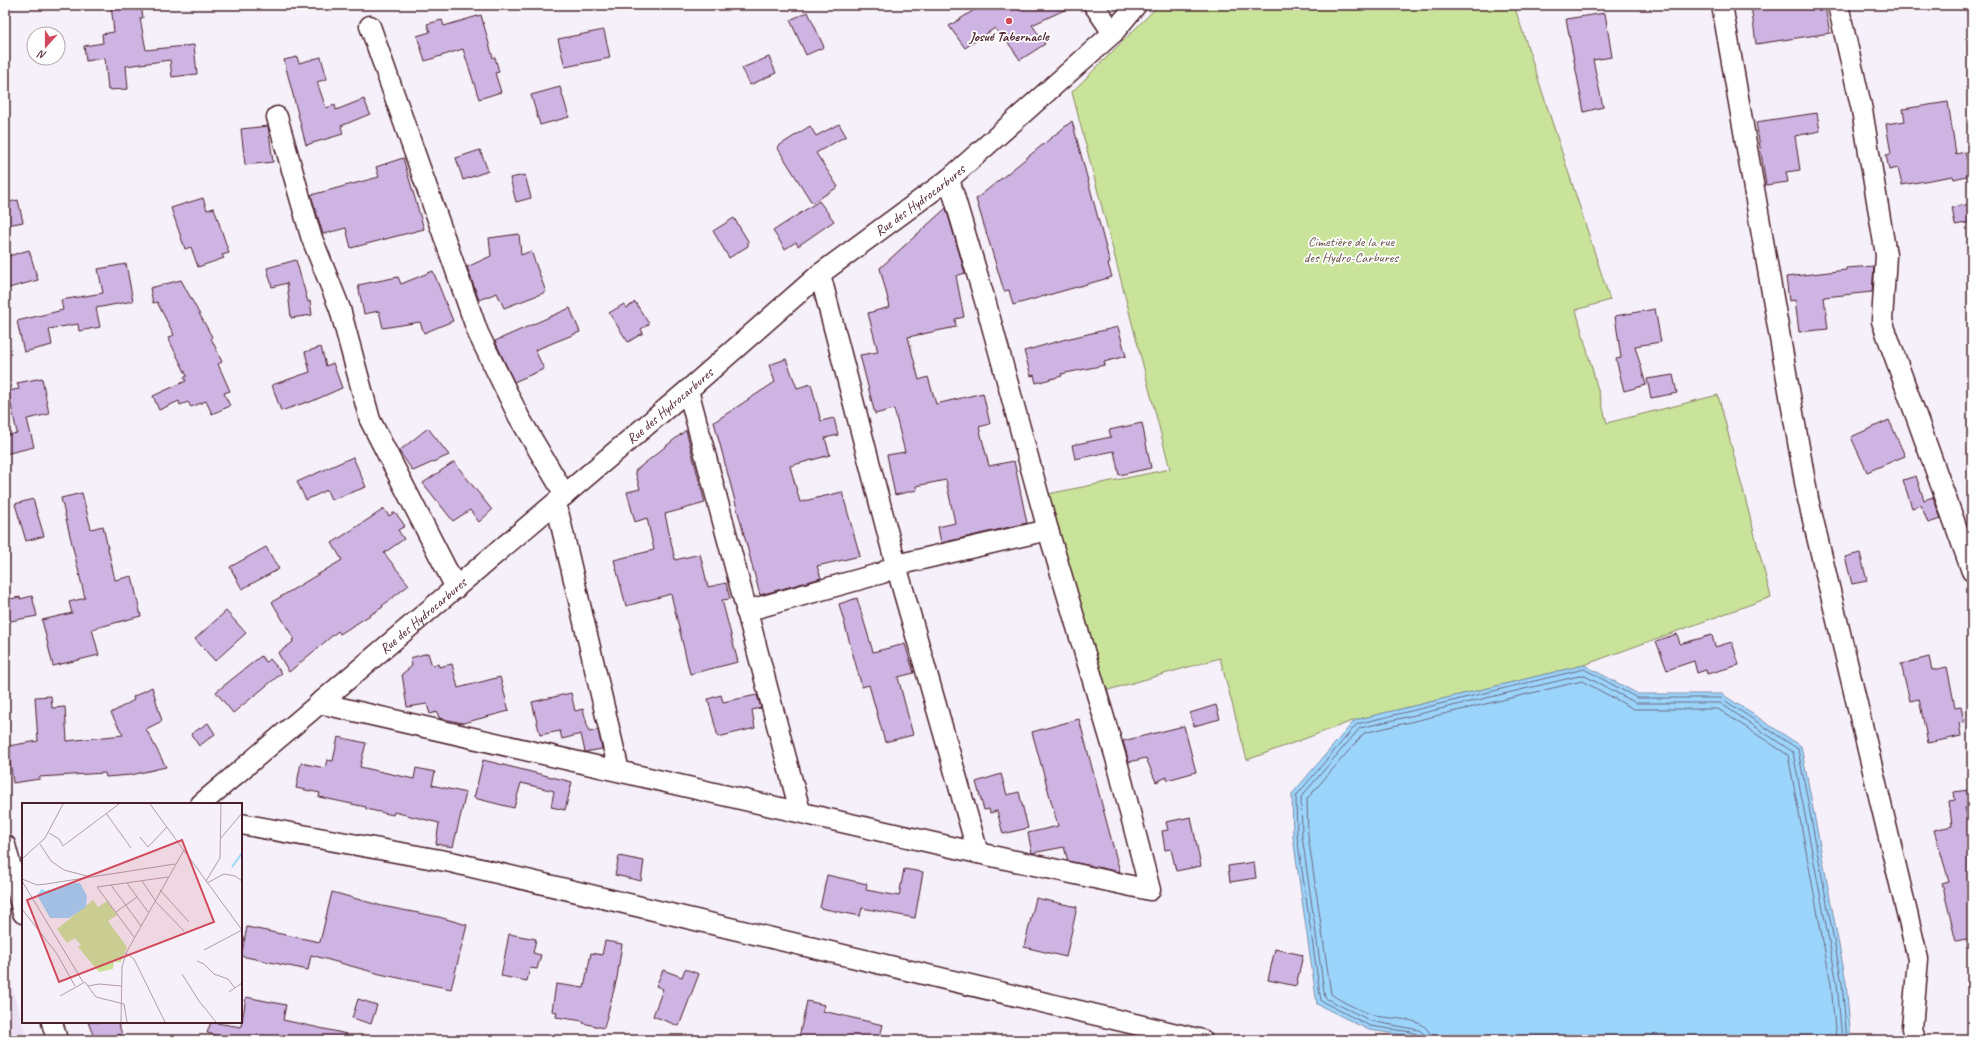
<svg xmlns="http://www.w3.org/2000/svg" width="1977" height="1045" font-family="Caveat,sans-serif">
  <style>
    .built { fill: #e9def2 }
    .green { fill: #c9e49a; stroke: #8a8262 }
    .water { fill: #9cd5fc; stroke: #7b8ca8 }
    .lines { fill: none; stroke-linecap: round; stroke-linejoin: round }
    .shore { stroke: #6b687f; stroke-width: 1 }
    .building { fill: #ceb4e3; stroke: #4a1f2b }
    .minor-casing { stroke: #4a1f2b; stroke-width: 23 }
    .minor { stroke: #fff; stroke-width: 20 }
    .poi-dot { fill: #d1495b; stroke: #fff; stroke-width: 1.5 }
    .labels { text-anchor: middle; stroke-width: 3.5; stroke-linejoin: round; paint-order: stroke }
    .poi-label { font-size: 14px; font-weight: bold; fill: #4a1f2b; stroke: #fff }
    .street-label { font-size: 14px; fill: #4a1f2b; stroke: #fff }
    .park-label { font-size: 14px; fill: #6a5047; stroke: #fff }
    .inset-river { fill: none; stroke: #9cd5fc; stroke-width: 2 }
    .inset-road { fill: none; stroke: #b19ca7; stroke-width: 1 }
    .view { fill: #d1495b; fill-opacity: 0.15; stroke: #d1495b; stroke-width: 2 }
    .inset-edge { fill: none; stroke: #4a1f2b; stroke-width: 2 }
  </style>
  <rect width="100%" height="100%" fill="#f5f0f9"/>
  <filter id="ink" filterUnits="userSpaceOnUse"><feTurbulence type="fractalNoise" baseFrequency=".025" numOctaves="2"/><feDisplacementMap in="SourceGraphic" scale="8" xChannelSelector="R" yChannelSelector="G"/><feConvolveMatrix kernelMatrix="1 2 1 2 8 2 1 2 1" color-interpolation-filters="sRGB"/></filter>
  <g filter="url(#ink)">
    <path class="built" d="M5 964 27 1040H5Z"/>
    <path class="green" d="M1159 5H1514L1610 300 1576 310 1607 423 1718 395 1771 597 1584 665 1355 720 1247 760 1220 658 1101 692 1048 494 1170 469 1072 92Z"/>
    <path class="water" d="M1584 665 1638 694H1722L1801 746 1846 982 1851 1040H1421L1410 1036 1369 1030 1317 1004 1293 837 1292 794 1355 720Z"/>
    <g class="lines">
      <path class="shore" d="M1420 1040 1418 1035 1411 1032 1370 1026 1321 1001 1297 836 1296 796 1357 724 1584 669 1637 698H1721L1798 749 1842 983 1847 1040
        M1425 1040 1424 1034 1419 1030 1371 1021 1325 998 1302 836 1301 797 1360 728 1583 675 1636 703H1720L1793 752 1837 983 1842 1040
        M1431 1040C1430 1014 1390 1021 1373 1015 1359 1010 1342 1002 1331 994L1308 835 1307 799 1364 733 1582 681 1634 709H1718L1788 755 1831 984 1836 1040"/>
    </g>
    <path class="building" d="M111 5H141L143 18H140L146 50 194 45 197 74 172 77 170 60 126 66 128 89 108 90 105 58 86 61 84 46 103 43 102 34 114 32Z
      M982 5H1016L1020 11 1029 5H1075L1032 25 1045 44 1020 60 1005 38 1002 39 995 28 965 48 949 26Z
      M1751 5H1790L1791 8 1819 5V8L1825 7 1830 33 1756 44Z
      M808 12 824 47 806 55 790 20Z
      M1605 13 1612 57 1593 60 1603 107 1584 112 1566 19Z
      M481 15 493 58 495 57 499 72 495 73 501 92 479 99 463 49 425 61 417 36 430 32 427 24 442 20 444 26Z
      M604 30 610 58 565 67 558 39Z
      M297 57 299 63 321 57 327 79 317 82 326 108 335 105 336 110 364 99 370 114 341 126 343 134 306 145 284 60Z
      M769 57 776 73 750 85 742 68Z
      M560 87 569 117 540 125 531 95Z
      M1948 102 1956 154 1965 152 1971 175 1954 179 1953 176 1902 185 1898 168 1889 170 1886 155 1891 154 1886 124 1905 121 1903 109Z
      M1817 113 1820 131 1795 136 1800 170 1786 172 1788 182 1766 185 1756 122Z
      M1072 121 1110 263 1108 264 1112 277 1013 305 1009 290 1004 291 976 199Z
      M839 124 846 136 816 153 838 187 812 203 777 147 810 126 816 136Z
      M268 126 273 162 245 165 241 129Z
      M480 150 488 171 463 180 456 158Z
      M403 158 424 229 351 248 346 228 323 234 311 195 379 177 376 167Z
      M525 175 531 198 516 202 510 178Z
      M203 198 207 210 214 208 229 253 222 255 224 258 198 267 191 247 185 249 171 208Z
      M18 200 23 222 8 225 5 203Z
      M819 201 834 221 798 246 796 242 785 249 773 231Z
      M1972 204V222L1955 225 1952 207Z
      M946 208 965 273 956 276 964 317 955 319 956 327 908 337 919 380 928 377 936 404 983 393 990 424 979 427 989 466 1014 461 1027 523 941 543 938 527 955 523 946 480 916 486 917 490 895 495 887 455 905 452 894 409 875 414 860 355 878 352 868 313 890 307 880 268Z
      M734 218 748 241V246L729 258 713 231Z
      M519 234 521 255 531 251 546 292 504 308 497 293 479 300 467 267 491 256 489 238Z
      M29 250 38 280 5 289V257Z
      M296 260 308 302 310 301 312 315 291 318 287 283 272 287 267 268Z
      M126 264 133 301 96 308 100 327 79 331 78 324 49 329 52 345 24 352 17 321 63 310 61 300 103 293 98 269Z
      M1874 266 1872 292 1824 297 1828 329 1799 332 1795 300 1789 301 1786 277 1846 270V268Z
      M433 271 453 321 424 333 420 322 383 328 379 311 364 314 358 285 398 277 401 284Z
      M181 280 212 337 211 338 222 362 218 364 230 391 224 393 230 406 212 414 206 401 191 407 188 402 180 405 179 401 159 410 153 396 186 381 184 377 187 376 168 338 174 335 157 302 153 303 150 288Z
      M635 302 649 324 641 329 643 333 628 342 609 313 624 304 627 308Z
      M570 308 580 332 535 350 544 369 514 382 495 341Z
      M1655 309 1661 342 1635 346 1646 385 1624 391 1616 359 1621 358 1615 316Z
      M1118 327 1126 356 1104 362 1105 365 1061 374 1062 376 1036 383 1034 375 1031 376 1024 351 1066 339Z
      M321 347 326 366 333 363 342 388 308 403 307 402 281 411 272 385 310 372 305 352Z
      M786 359 797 388 811 384 821 421 834 418 838 435 825 438 830 455 790 466 800 502 842 492 860 556 817 566 821 578 760 595 714 422 775 382 769 365Z
      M1673 375 1677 393 1651 398 1647 379Z
      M42 378 49 414 27 419 34 447 5 454V436L17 433 8 391 19 389 17 383Z
      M1889 420 1905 456 1867 472 1851 437Z
      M1142 423 1151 468 1119 475 1114 451 1075 459 1072 445 1111 437 1109 430Z
      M428 428 449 455 413 471 399 451Z
      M686 430 705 503 665 514 675 560 700 554 708 587 726 583 730 599 722 600 738 662 690 674 671 594 626 606 614 560 654 550 647 518 635 522 627 492 640 489 635 471Z
      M353 457 366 487 331 500 327 490 306 500 297 482Z
      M454 462 492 510 479 522 470 510 453 521 423 483Z
      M1916 476 1924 500 1933 497 1941 519 1928 523 1921 505 1912 508 1903 480Z
      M82 493 91 529 103 526 115 580 132 576 141 616 92 629 99 655 53 666 42 620 72 613 69 602 85 598 61 498Z
      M33 499 44 536 26 541 15 504Z
      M384 509 389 516 395 512 405 526 398 530 404 539 384 553 409 585 382 606 383 607 340 634 338 631 289 672 278 653 293 642 292 640 294 639 272 602 342 560 332 543Z
      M266 547 279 569 242 589 230 567Z
      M1860 553 1867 581 1852 584 1845 557Z
      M32 596 37 616 5 622V600L20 597V599Z
      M857 598 873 652 905 644 914 673 898 677 913 735 885 742 869 685 862 687 839 604Z
      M226 611 246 633 215 661 195 639Z
      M1677 634 1680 644 1712 635 1715 647 1732 642 1739 665 1707 674 1706 670 1697 673 1694 661 1667 670 1656 641Z
      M428 653 432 666 438 664 439 667 452 664 458 688 500 677 509 711 463 723 439 718 437 712 430 714 427 704 407 707 402 674 412 666 410 658Z
      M261 656 266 662 270 659 282 673 233 713 216 692Z
      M1929 657 1932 670 1947 667 1955 707 1961 706 1964 722 1959 723 1961 736 1928 743 1919 699 1910 701 1901 664Z
      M152 687 162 721 146 729 166 767 131 775 106 777 105 773 39 777 40 779 13 783 8 746 38 741 35 697 51 696 52 708 65 707 67 741 123 735 111 713 134 700 133 697Z
      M571 693 575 711 583 709 589 732 598 730 602 749 585 752 581 734 562 739 560 731 540 735 532 702Z
      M721 695 723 702 757 695 761 708 752 710 755 728 718 737 708 699Z
      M1216 705 1220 719 1194 726 1190 713Z
      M1079 719 1120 872 1068 861 1064 847 1032 853 1028 833 1058 826 1032 732Z
      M208 723 215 734 199 746 191 734Z
      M1184 726 1196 772 1167 780V777L1156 782 1146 758 1129 762 1123 741Z
      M338 737 366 743 360 767 414 779 416 768 435 772 432 785 466 793 453 847 436 844 439 823 394 812 393 815 366 809V807L319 797 320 793 296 788 301 763 325 768 327 760 333 761Z
      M483 760 572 782 565 810 551 807 554 791 521 783 514 808 474 798Z
      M1001 774 1007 795 1019 792 1028 828 1003 834 997 811 990 813 989 809 984 810 976 782Z
      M1969 790 1971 807 1965 808 1972 832V939L1956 942 1942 883 1949 881 1934 830 1952 826 1949 801 1955 800 1954 792Z
      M1191 817 1201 866 1176 871 1171 849 1165 850 1162 831 1168 830 1166 822Z
      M619 856 644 861 641 881 615 875Z
      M1254 862 1256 878 1230 882 1228 866Z
      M904 869 923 872 915 918 862 908 860 916 820 908 827 875 867 884 866 890 899 896Z
      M332 892 382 906 439 917 467 925 451 989 380 974 311 955 308 970 241 956 247 927 320 942Z
      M1036 898 1077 907 1066 957 1024 947Z
      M509 934 536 939 533 953 541 955 537 969 530 968 527 981 501 976Z
      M605 941 622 944 617 978 604 1028 583 1023V1021L556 1017 557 1012 552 1011 556 984 584 988 591 953 602 955Z
      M1275 949 1303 955 1296 986 1268 980Z
      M685 969 699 974 679 1026 653 1016 663 989 656 986 663 970 682 977Z
      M246 997 286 1005 283 1020 347 1034V1040H223L224 1037 207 1033 211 1022 241 1027Z
      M358 999 377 1005 371 1024 352 1018Z
      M807 1001 825 1005 823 1011 883 1025 879 1040H832L817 1036 816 1040H810L799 1037Z
      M88 1022H118L122 1034 105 1040H95Z"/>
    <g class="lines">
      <defs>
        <g id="minor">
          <path d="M1094 5 1113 33"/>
          <path d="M1722 5 1808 499 1918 959 1912 1028 1915 1040"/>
          <path d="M1838 5 1862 110 1886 255 1882 321 1972 571"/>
          <path d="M370 26 478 333 519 417 565 495"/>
          <path d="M277 117 311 236 340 309 370 420 456 588"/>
          <path d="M820 274 896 565 978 853"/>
          <path d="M688 390 800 811"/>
          <path d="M556 503 619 771"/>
          <path d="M746 611 882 573 896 565 1048 530"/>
          <path d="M319 703 978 853 1150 890 1116 758 1048 530 986 304 949 179"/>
          <path id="s1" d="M201 804 688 390 820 274 949 179 1113 33 1136 5"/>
          <path d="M241 824 451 862 1202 1040"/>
          <path d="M5 845 23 913"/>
          <path d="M52 1022 57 1040"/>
        </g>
      </defs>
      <use href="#minor" class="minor-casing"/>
      <use href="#minor" class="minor"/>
    </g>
  </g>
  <circle class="poi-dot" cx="1009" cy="21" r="4"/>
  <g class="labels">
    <g class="poi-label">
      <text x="1009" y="41">Josué Tabernacle</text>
    </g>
    <g class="street-label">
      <text dy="5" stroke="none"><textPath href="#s1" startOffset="939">Rue des Hydrocarbures</textPath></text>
      <text dy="5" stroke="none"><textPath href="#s1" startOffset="615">Rue des Hydrocarbures</textPath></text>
      <text dy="5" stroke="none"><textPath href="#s1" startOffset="291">Rue des Hydrocarbures</textPath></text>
    </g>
    <g class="park-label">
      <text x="1351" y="246">Cimetière de la rue<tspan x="1351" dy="16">des Hydro-Carbures</tspan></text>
    </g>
  </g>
  <g transform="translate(22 803)">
    <rect width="220" height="220" fill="#f5f0f9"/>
    <path d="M71 97 76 104 85 98 95 112 86 118 105 144 99 159H92L91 166 77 169 56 144 59 142 53 135 45 140 35 126Z" fill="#c9e49a"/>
    <path d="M53 80H58L65 93 64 104 47 115H28L15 92 20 86 23 88Z" fill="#9cd5fc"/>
    <path class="inset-river" d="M210 64 220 50"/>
    <path class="inset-road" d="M128 1 220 127M84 10 109 45M27 30 37 36 41 43 97 1M118 34 126 44 145 24M199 35 220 10M18 41 29 58 42 67 65 73M0 56 23 35 41 1M0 76 15 82 24 81 153 61M0 78 61 179M120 78 133 97M184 78 198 55 199 1M105 80 126 109M185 80 202 71 213 73 220 78M89 82 119 123M138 87 167 119M133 98 162 128M0 106 35 151 53 183M94 109 115 94M112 134 75 84 146 74M182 147 220 127M104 150 112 156 143 219M175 158 182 161 192 171 206 176 213 185M160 171 177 198 194 219M66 183 77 181 99 183M207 189 220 180M38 193 63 179 74 194 102 201 105 219M99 219 100 164 104 150 162 47"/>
    <path class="view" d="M160 37 192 119 37 179 5 97Z"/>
    <rect width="220" height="220" class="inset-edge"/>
  </g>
  <rect width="1977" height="1045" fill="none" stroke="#fff" stroke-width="20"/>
  <rect x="10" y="10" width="1957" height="1025" fill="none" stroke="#4a1f2b" stroke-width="1.5" filter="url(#ink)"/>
  <g transform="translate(46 46) rotate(201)"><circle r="19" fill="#ffffff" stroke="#b7a5aa"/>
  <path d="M0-3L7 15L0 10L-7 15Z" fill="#d1495b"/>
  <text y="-6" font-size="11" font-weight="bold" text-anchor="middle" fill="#4a1f2b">N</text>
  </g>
</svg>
